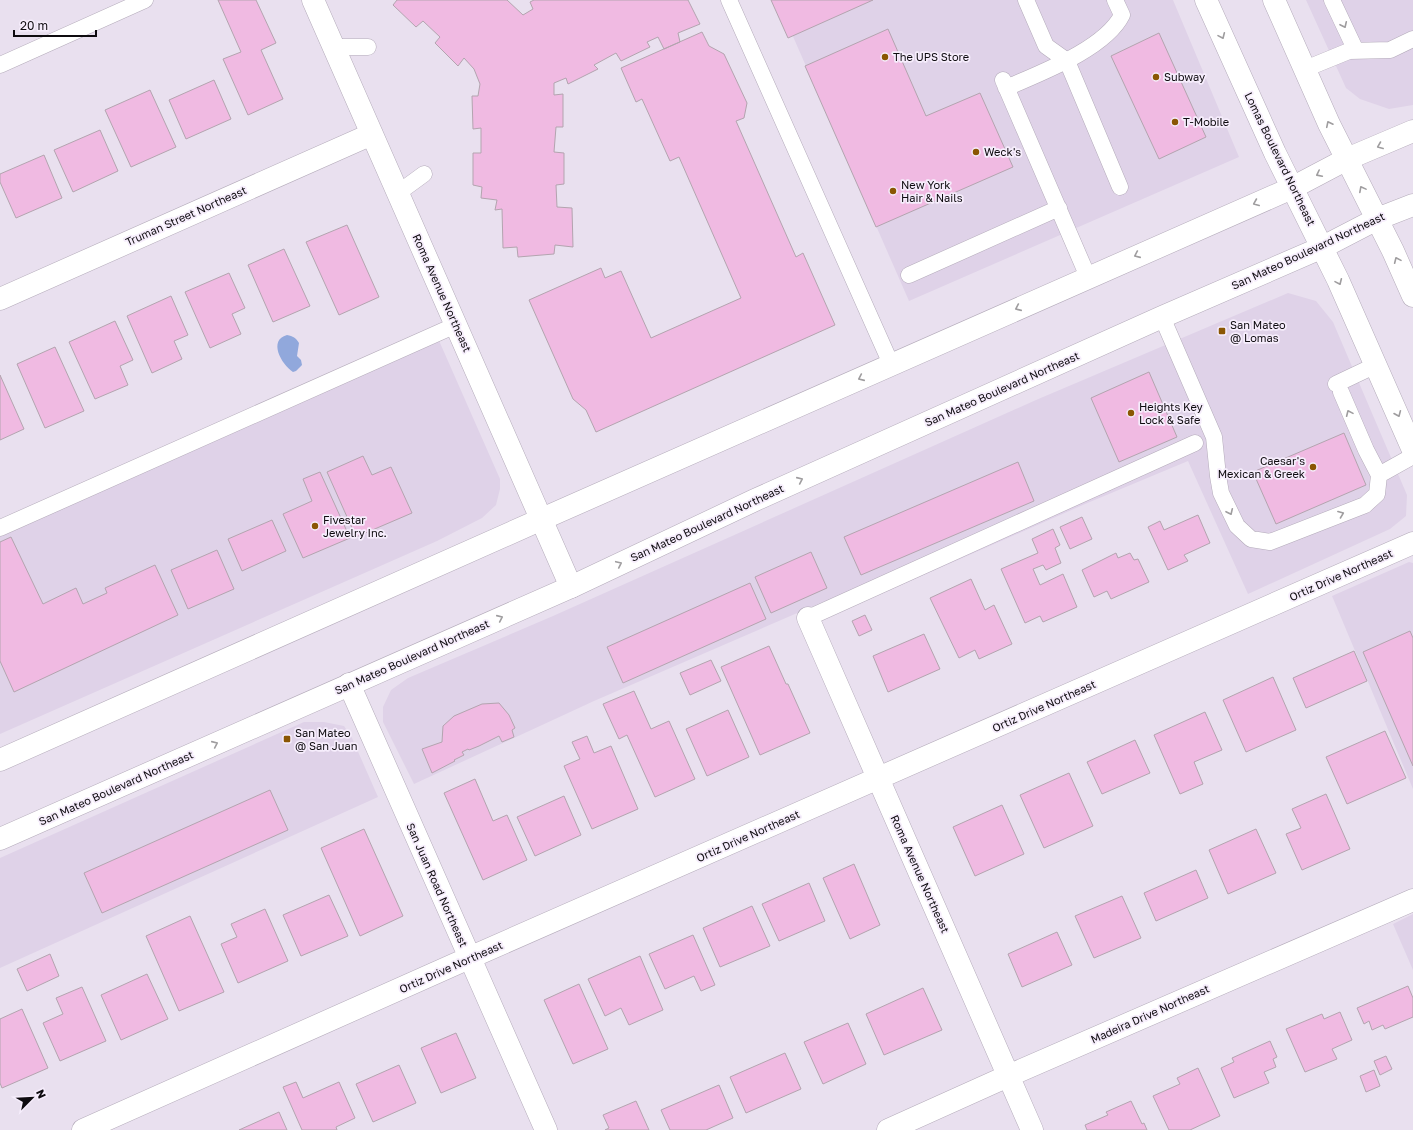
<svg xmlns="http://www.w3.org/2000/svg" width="1413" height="1130" font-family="'Golos Text',sans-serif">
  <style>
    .built { fill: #dfd2e8 }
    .water { fill: #91a8dc }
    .building { fill: #f0bae2; stroke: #b3a4af }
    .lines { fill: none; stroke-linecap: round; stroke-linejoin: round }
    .lane-casing { stroke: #b4abba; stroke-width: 17 }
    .street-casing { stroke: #b4abba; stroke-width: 23 }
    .secondary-casing { stroke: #b4abba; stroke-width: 23 }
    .lane { stroke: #fff; stroke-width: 16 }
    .street { stroke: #fff; stroke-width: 22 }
    .secondary { stroke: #fff; stroke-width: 22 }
    .oneway { stroke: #9f9d9f }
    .poi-dot { fill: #8a5603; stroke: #f6edfc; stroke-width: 1.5 }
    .labels { text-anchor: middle; stroke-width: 3.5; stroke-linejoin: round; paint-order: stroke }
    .poi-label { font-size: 11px; fill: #0e0b0f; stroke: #f6edfc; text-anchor: start }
    .street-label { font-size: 11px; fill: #0e0b0f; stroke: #f6edfc }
  </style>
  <rect width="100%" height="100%" fill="#e9e0ef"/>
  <path class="built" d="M777 0H1173L1239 157 909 301Z
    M1306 0H1413V105L1389 109 1360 99 1346 88Z
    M1288 293 1316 301 1333 322 1407 495 1406 516 1390 529 1248 594 1188 461 1085 504 833 615 825 601 594 701 414 784 383 722V707L391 690 408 678 553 616 1036 400Z
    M433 327 500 479V489L496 505 482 518 437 541 0 734V521Z
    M1409 562 1413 563V789L1332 596Z
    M304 722H324L344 726 352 738 378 797 0 968V858Z
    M1413 914V970L1393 924Z"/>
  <path class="water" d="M287 335C293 336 296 338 299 343L297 356 301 360 302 365 296 371 293 372C281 364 268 340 287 335Z"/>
  <path class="building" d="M218 0H256L276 43 261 50 283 99 248 115 223 59 241 52Z
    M397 0H507L523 15 533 9 530 2 534 0H688L700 24 678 33 680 42 664 49 658 37 647 42 650 47 621 61 616 53 594 65 598 69 568 84 566 78 554 83V95L563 94V127H556L554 152 564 153V184L556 185 557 207 572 208 573 247 555 245 554 254 518 257 517 247 503 248 502 209 495 210 497 200 481 198 482 187 473 185V153H481V128L473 129 472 96H478L480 84 474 69 464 58 458 66 435 43 440 37 423 21 416 27 393 5Z
    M771 0H873L788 38Z
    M888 29 926 116 980 93 1013 167 876 227 805 66Z
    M702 32 709 46 724 54 747 103 744 118 736 121 796 257 803 253 835 325 596 432 586 410 573 399 529 300 601 268 605 278 621 271 651 338 741 298 679 157 670 161 642 99 636 102 621 68Z
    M1159 33 1206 137 1159 159 1111 56Z
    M214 80 231 119 186 139 169 100Z
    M150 90 176 147 131 167 105 110Z
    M100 130 118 171 73 192 54 150Z
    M44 155 62 198 16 218 0 182V174Z
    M347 225 379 297 339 315 306 242Z
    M284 249 310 306 273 322 248 265Z
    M229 273 245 308 232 314 241 334 210 348 185 292Z
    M171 296 188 335 174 341 182 359 152 373 127 316Z
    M115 321 133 360 120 366 128 385 95 399 69 342Z
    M55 347 84 411 45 428 17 364Z
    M1149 372 1177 437 1119 462 1091 398Z
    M0 375 24 429 0 440Z
    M1344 433 1366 485 1276 524 1253 472Z
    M363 456 372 475 391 467 412 513 356 537 327 472Z
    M1018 462 1034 501 861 575 844 537Z
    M320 472 350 538 303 558 283 514 312 501 303 479Z
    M1198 515 1210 543 1184 555 1188 561 1168 570 1148 527 1160 521 1164 530Z
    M1082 517 1092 539 1070 549 1060 527Z
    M272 520 286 551 242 571 228 539Z
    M1053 529 1060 545 1055 548 1061 563 1046 570 1043 565 1033 569 1040 585 1063 574 1077 607 1043 622 1040 616 1025 623 1001 569 1038 553 1032 539Z
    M11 537 43 604 76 588 83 604 107 593 105 588 155 565 178 615 14 692 0 661V542Z
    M217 550 234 589 188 609 171 570Z
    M811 552 827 588 771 613 755 577Z
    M1116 553 1118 558 1130 553 1134 560 1138 559 1149 582 1111 599 1107 591 1094 597 1082 570Z
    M971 579 985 610 994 605 1012 644 979 659 975 650 959 658 930 598Z
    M750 583 766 619 623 683 607 647Z
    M865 615 872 630 859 636 852 621Z
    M1410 631 1413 638V766L1363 652Z
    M924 634 940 669 888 692 873 656Z
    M769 646 786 684H788L810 733 760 755 721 667Z
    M1354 651 1367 681 1306 708 1293 678Z
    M711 660 721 681 690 695 680 673Z
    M1273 677 1296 730 1246 752 1223 700Z
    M634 691 651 729 669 721 695 779 655 797 627 735 619 739 603 704Z
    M499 703 509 715 515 728 512 730 514 737 502 742 499 736 479 746 469 750 468 749 462 752 464 755 454 760 455 761 432 773 422 749 442 742 443 726 454 716 482 704Z
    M728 710 749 757 707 776 686 729Z
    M1205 712 1222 750 1194 762 1203 784 1180 794 1154 735Z
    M1385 731 1406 778 1347 804 1326 757Z
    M587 736 594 753 611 746 638 809 592 829 564 766 580 759 572 742Z
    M1135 740 1150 773 1102 794 1087 762Z
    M1069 773 1093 826 1044 848 1020 795Z
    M475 779 493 821 507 815 527 860 483 880 444 793Z
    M270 790 288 830 102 913 84 873Z
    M1326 794 1350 849 1302 870 1286 834 1301 828 1292 809Z
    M564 796 581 835 535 856 517 817Z
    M1002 805 1024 854 975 876 953 827Z
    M364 829 403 916 360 936 321 848Z
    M1256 829 1276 873 1228 894 1209 850Z
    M854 864 880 925 850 939 823 878Z
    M1196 870 1208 898 1156 921 1144 893Z
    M809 883 825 921 779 941 762 904Z
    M329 895 348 936 301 956 283 915Z
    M1122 896 1141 938 1094 958 1075 916Z
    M752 906 770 946 720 967 703 928Z
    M265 909 288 961 238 983 221 944 237 937 231 924Z
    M190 916 224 992 179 1011 146 936Z
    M1057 932 1072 965 1022 987 1008 954Z
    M693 935 715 985 701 991 694 976 665 989 649 954Z
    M50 954 59 976 27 991 17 969Z
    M640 956 663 1010 629 1025 621 1008 605 1016 588 979Z
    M147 974 168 1019 121 1040 101 995Z
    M579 984 608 1049 573 1064 544 1000Z
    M1408 986 1413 998V1017L1385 1029 1383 1025 1372 1030 1369 1021 1364 1024 1357 1008Z
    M82 987 106 1041 60 1061 43 1023 63 1014 56 998Z
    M923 988 942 1030 884 1055 866 1014Z
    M22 1009 48 1068 2 1088 0 1083V1019Z
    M1340 1012 1352 1040 1332 1049 1337 1059 1305 1072 1286 1029 1322 1014 1324 1019Z
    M848 1023 866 1064 823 1084 804 1042Z
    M456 1033 476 1078 441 1093 421 1048Z
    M1270 1041 1277 1057 1273 1059 1276 1067 1264 1072 1269 1083 1234 1098 1221 1068 1234 1062 1232 1058Z
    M785 1053 801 1089 746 1113 730 1077Z
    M1386 1056 1392 1069 1380 1075 1374 1061Z
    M399 1065 416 1103 373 1122 356 1084Z
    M1198 1068 1220 1116 1190 1130H1169L1153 1096 1180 1084 1177 1078Z
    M1374 1070 1380 1086 1366 1092 1360 1076Z
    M296 1082 303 1098 339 1082 355 1118 336 1127 337 1130H302L283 1087Z
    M719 1085 733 1118 706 1130H670L661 1110Z
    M636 1101 649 1130H605L609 1128 603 1115Z
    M1131 1101 1142 1124 1144 1123 1147 1130H1087L1085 1125 1108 1115 1106 1112Z
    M279 1112 287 1130H239Z"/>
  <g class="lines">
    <defs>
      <path id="lane" d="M729 0 891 364
        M1026 0 1046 46 1067 61 1120 187
        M1332 0 1356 51
        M334 47H368
        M0 65 145 0
        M1305 69 1349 51 1390 50 1413 39
        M1003 80 1088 277
        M1006 88C1040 73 1105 49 1122 15L1115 0
        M398 193 424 174
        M909 275 1059 208
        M1162 317 1214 437 1218 476 1221 493 1237 526 1251 539 1270 542 1365 505 1377 494 1379 475 1366 450 1341 392
        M1336 384 1376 365
        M1379 475 1413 456
        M0 528 456 325
        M808 618 1195 443"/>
      <path id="street" d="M313 0 571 587
        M0 299 372 134
        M808 618 1032 1130
        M349 684 546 1130
        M83 1130 469 958 1413 543
        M888 1130 1008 1076 1413 900"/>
      <path id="secondary" d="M1206 0 1275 153 1338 280 1413 450
        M1274 0 1329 124 1393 251 1413 296
        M0 760 542 519 1292 188 1347 159 1413 131
        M0 839 571 587 755 500 1162 317 1323 247 1377 219 1413 205"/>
    </defs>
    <use href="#lane" class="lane-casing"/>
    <use href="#street" class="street-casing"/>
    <use href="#secondary" class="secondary-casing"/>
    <use href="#lane" class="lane"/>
    <use href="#street" class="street"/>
    <use href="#secondary" class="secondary"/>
  </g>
  <defs><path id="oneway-chevron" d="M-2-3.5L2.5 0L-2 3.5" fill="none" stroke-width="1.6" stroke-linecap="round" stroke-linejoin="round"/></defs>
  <g class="oneway">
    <use href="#oneway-chevron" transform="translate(1344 25) rotate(65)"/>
    <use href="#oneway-chevron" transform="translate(1222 36) rotate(66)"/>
    <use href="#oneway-chevron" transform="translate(1329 124) rotate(-116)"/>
    <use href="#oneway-chevron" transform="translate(1380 146) rotate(158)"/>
    <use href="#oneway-chevron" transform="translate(1319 174) rotate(153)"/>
    <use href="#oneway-chevron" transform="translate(1362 189) rotate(-118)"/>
    <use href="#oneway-chevron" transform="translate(1256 203) rotate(157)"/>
    <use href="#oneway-chevron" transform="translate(1137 255) rotate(156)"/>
    <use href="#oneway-chevron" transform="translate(1397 260) rotate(-114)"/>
    <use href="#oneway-chevron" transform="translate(1339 282) rotate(66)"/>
    <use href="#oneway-chevron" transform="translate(1018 308) rotate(156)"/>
    <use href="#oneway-chevron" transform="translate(861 378) rotate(156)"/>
    <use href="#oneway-chevron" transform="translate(1349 413) rotate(-114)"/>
    <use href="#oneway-chevron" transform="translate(1398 414) rotate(67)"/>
    <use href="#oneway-chevron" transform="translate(800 480) rotate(-24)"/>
    <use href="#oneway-chevron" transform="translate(1230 512) rotate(65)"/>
    <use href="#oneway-chevron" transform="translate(1341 514) rotate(-21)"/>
    <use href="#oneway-chevron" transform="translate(619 564) rotate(-25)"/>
    <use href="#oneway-chevron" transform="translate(500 618) rotate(-24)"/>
    <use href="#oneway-chevron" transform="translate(215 744) rotate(-24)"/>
  </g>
  <g class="poi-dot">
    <circle cx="885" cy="57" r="4"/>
    <circle cx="1156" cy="77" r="4"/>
    <circle cx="1175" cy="122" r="4"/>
    <circle cx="976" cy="152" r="4"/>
    <circle cx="893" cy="191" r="4"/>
    <rect x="1218" y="327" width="8" height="8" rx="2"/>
    <circle cx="1131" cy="413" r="4"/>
    <circle cx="1313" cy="467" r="4"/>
    <circle cx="315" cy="526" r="4"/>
    <rect x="283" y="735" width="8" height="8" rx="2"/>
  </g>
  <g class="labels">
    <g class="poi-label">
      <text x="893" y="61">The UPS Store</text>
      <text x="1164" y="81">Subway</text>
      <text x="1183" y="126">T-Mobile</text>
      <text x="984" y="156">Weck's</text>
      <text x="901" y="189">New York<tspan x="901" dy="13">Hair &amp; Nails</tspan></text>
      <text x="1230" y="329">San Mateo<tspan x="1230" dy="13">@ Lomas</tspan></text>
      <text x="1139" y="411">Heights Key<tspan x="1139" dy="13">Lock &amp; Safe</tspan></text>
      <text x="1305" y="465" text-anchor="end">Caesar's<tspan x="1305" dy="13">Mexican &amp; Greek</tspan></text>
      <text x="323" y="524">Fivestar<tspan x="323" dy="13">Jewelry Inc.</tspan></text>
      <text x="295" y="737">San Mateo<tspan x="295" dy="13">@ San Juan</tspan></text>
    </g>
    <g class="street-label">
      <text transform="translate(1280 159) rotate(64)" y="4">Lomas Boulevard Northeast</text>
      <text transform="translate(186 216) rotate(-24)" y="4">Truman Street Northeast</text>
      <text transform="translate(1308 251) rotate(-25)" y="4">San Mateo Boulevard Northeast</text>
      <text transform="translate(442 293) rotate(66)" y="4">Roma Avenue Northeast</text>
      <text transform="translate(1002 389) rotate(-24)" y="4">San Mateo Boulevard Northeast</text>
      <text transform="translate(707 523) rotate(-25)" y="4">San Mateo Boulevard Northeast</text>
      <text transform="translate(1341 575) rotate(-24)" y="4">Ortiz Drive Northeast</text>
      <text transform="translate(412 657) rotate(-24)" y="4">San Mateo Boulevard Northeast</text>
      <text transform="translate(1044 706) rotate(-24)" y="4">Ortiz Drive Northeast</text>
      <text transform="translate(116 788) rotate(-24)" y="4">San Mateo Boulevard Northeast</text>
      <text transform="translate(748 836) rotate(-24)" y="4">Ortiz Drive Northeast</text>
      <text transform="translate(920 874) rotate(66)" y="4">Roma Avenue Northeast</text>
      <text transform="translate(437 885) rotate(66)" y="4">San Juan Road Northeast</text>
      <text transform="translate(451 967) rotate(-24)" y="4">Ortiz Drive Northeast</text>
      <text transform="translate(1150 1014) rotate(-24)" y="4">Madeira Drive Northeast</text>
    </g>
  </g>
  <g transform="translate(32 1098) rotate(66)" stroke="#f6edfc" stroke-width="3" paint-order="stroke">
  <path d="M0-3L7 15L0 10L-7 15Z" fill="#0e0b0f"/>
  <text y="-6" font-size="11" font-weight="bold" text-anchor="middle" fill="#0e0b0f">N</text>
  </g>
  <path d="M14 30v6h82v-6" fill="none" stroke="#0e0b0f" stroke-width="2"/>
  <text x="20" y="30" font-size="12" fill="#0e0b0f" stroke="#f6edfc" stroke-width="3" paint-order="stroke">20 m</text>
</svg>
